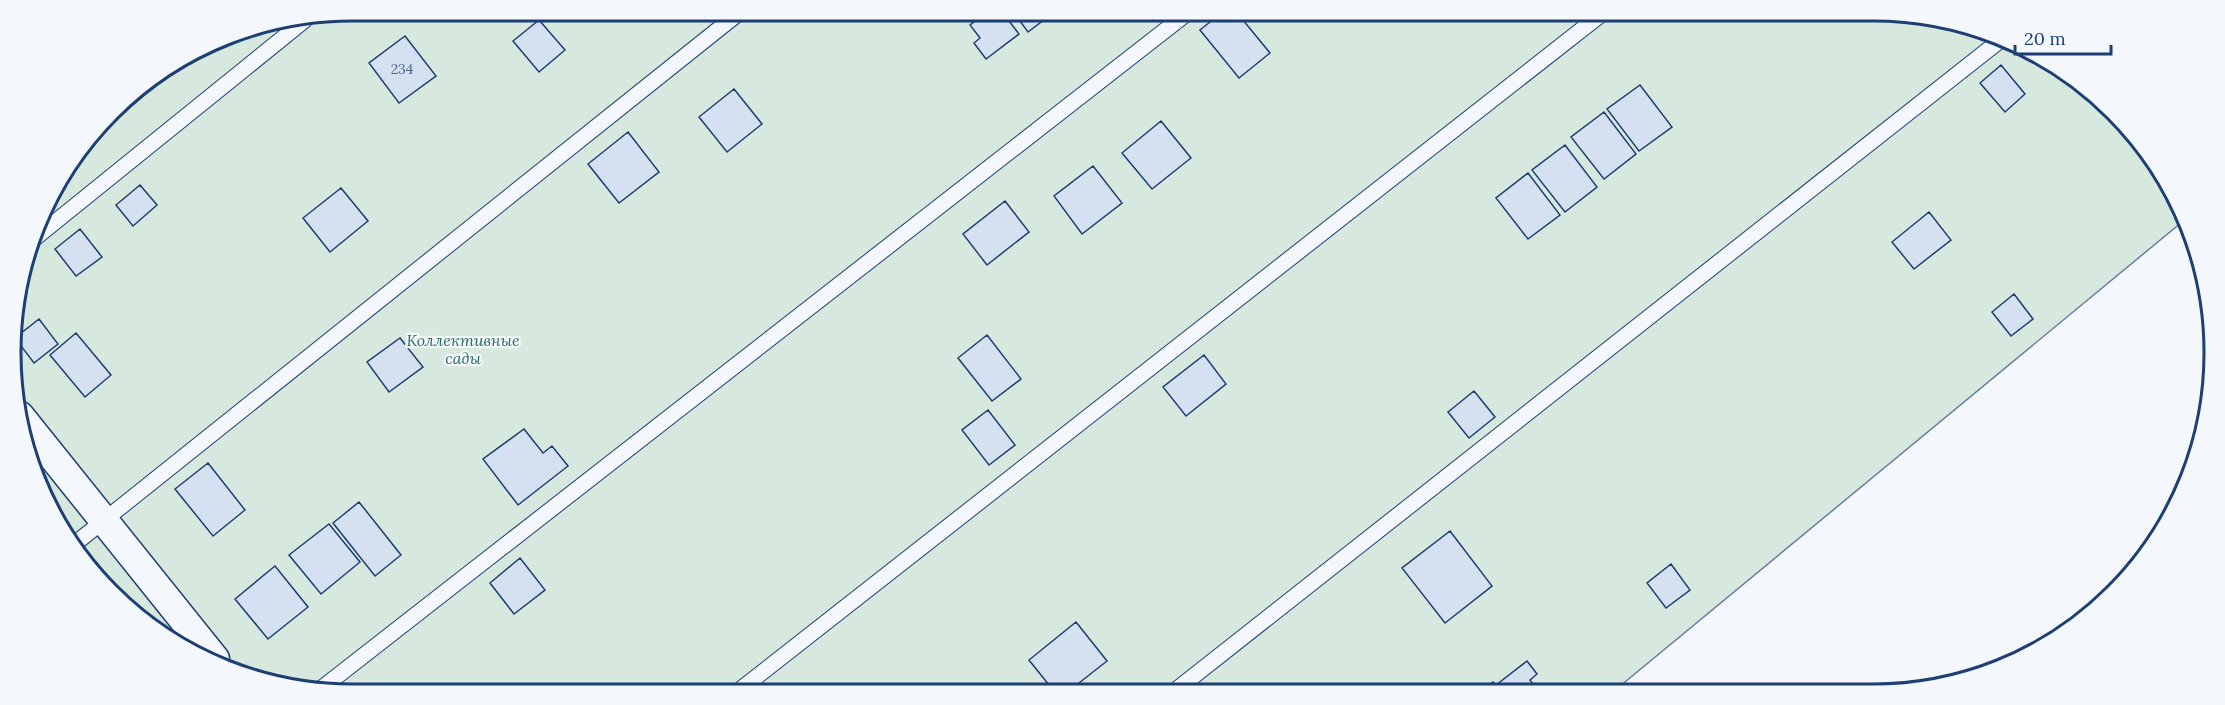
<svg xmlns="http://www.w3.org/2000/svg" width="2225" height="705" font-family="Lora,serif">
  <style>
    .green { fill: #d7e8df; stroke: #687fa3; stroke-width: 1.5 }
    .building { fill: #d5e0f0; stroke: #1d3f73; stroke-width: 1.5 }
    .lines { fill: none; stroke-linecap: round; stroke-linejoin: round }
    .service-casing { stroke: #1d3f73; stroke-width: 17 }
    .minor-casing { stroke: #1d3f73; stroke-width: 31 }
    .service { stroke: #f4f7fb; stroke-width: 15 }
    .minor { stroke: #f4f7fb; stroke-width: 28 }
    .labels { text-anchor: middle; stroke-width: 4.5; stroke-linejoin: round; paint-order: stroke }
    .number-label { font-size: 14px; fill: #4b6792 }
    .park-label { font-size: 16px; font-style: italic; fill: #2c6c60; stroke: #f4f7fb }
    .rim { fill: none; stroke: #1d3f73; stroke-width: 3 }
  </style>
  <rect width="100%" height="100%" fill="#f4f7fb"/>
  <path class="green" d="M353 11 1940 17 2063 68 2157 163 2182 222 1614 691 285 688 162 637 68 543 22 441 13 308 46 201 127 96 222 36Z"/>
  <path class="building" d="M686 12H705L693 21Z
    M986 13H1003L1019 34 986 59 974 43 980 38 970 25Z
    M1014 13H1053L1028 32Z
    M1220 14H1238L1270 53 1239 78 1200 30Z
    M539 20 565 50 539 72 513 41Z
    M405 36 436 76 399 103 369 63Z
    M2001 65 2025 94 2005 112 1980 83Z
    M1640 85 1672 127 1639 151 1607 109Z
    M734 89 762 124 727 152 699 117Z
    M1604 112 1636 154 1604 179 1571 137Z
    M1161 121 1191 158 1152 189 1122 153Z
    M628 132 659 172 619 203 588 164Z
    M1565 145 1597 187 1565 212 1532 170Z
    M1093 166 1122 203 1082 234 1054 196Z
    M1528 173 1560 215 1528 239 1496 198Z
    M140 185 157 205 133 226 116 205Z
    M341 188 368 221 330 252 303 218Z
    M1005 201 1029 232 987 265 963 234Z
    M1929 212 1951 240 1914 269 1892 242Z
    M80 229 102 257 76 276 55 249Z
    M2014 294 2033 319 2011 336 1992 312Z
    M39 319 58 344 34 363 15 338Z
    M76 333 111 375 85 397 50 355Z
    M987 335 1021 379 992 401 958 358Z
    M400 338 423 367 389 392 367 362Z
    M1204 355 1226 384 1186 416 1163 387Z
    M1474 391 1495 417 1469 438 1448 412Z
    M988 410 1015 445 989 465 962 430Z
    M524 429 543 453 552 446 568 466 518 505 483 459Z
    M208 463 245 510 213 536 175 489Z
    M359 502 401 555 375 576 333 523Z
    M329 524 360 562 321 594 289 555Z
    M1450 531 1492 586 1445 623 1402 568Z
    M520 558 545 590 514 614 490 583Z
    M1671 564 1690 590 1666 608 1647 583Z
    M275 566 308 607 268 639 235 599Z
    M1076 622 1107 661 1070 690H1053L1029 660Z
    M1527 661 1537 674 1530 680 1538 691H1481L1493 682 1496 685Z"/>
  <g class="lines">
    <defs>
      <path id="service" d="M34 239 305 20
        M72 546 740 12
        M322 688 1186 14
        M741 689 1599 16
        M1176 690 1998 42"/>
      <path id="minor" d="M20 416 215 659"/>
    </defs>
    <use href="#service" class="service-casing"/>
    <use href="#minor" class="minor-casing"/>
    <use href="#service" class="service"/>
    <use href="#minor" class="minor"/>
  </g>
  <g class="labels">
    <g class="number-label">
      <text x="402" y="74">234</text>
    </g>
    <g class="park-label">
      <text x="463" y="346">Коллективные<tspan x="463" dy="18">сады</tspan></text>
    </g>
  </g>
  <path d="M0 0H2225V705H0ZM352 21H1873A331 331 0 0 1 2204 352V353A331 331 0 0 1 1873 684H352A331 331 0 0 1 21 353V352A331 331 0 0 1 352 21Z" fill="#f4f7fb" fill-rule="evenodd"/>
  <path class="rim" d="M352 21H1873A331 331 0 0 1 2204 352V353A331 331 0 0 1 1873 684H352A331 331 0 0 1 21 353V352A331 331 0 0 1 352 21Z"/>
  <path d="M2015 45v9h96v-9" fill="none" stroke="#1d3f73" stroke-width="3"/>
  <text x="2024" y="45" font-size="18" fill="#1d3f73" stroke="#f4f7fb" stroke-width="4.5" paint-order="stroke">20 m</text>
</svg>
